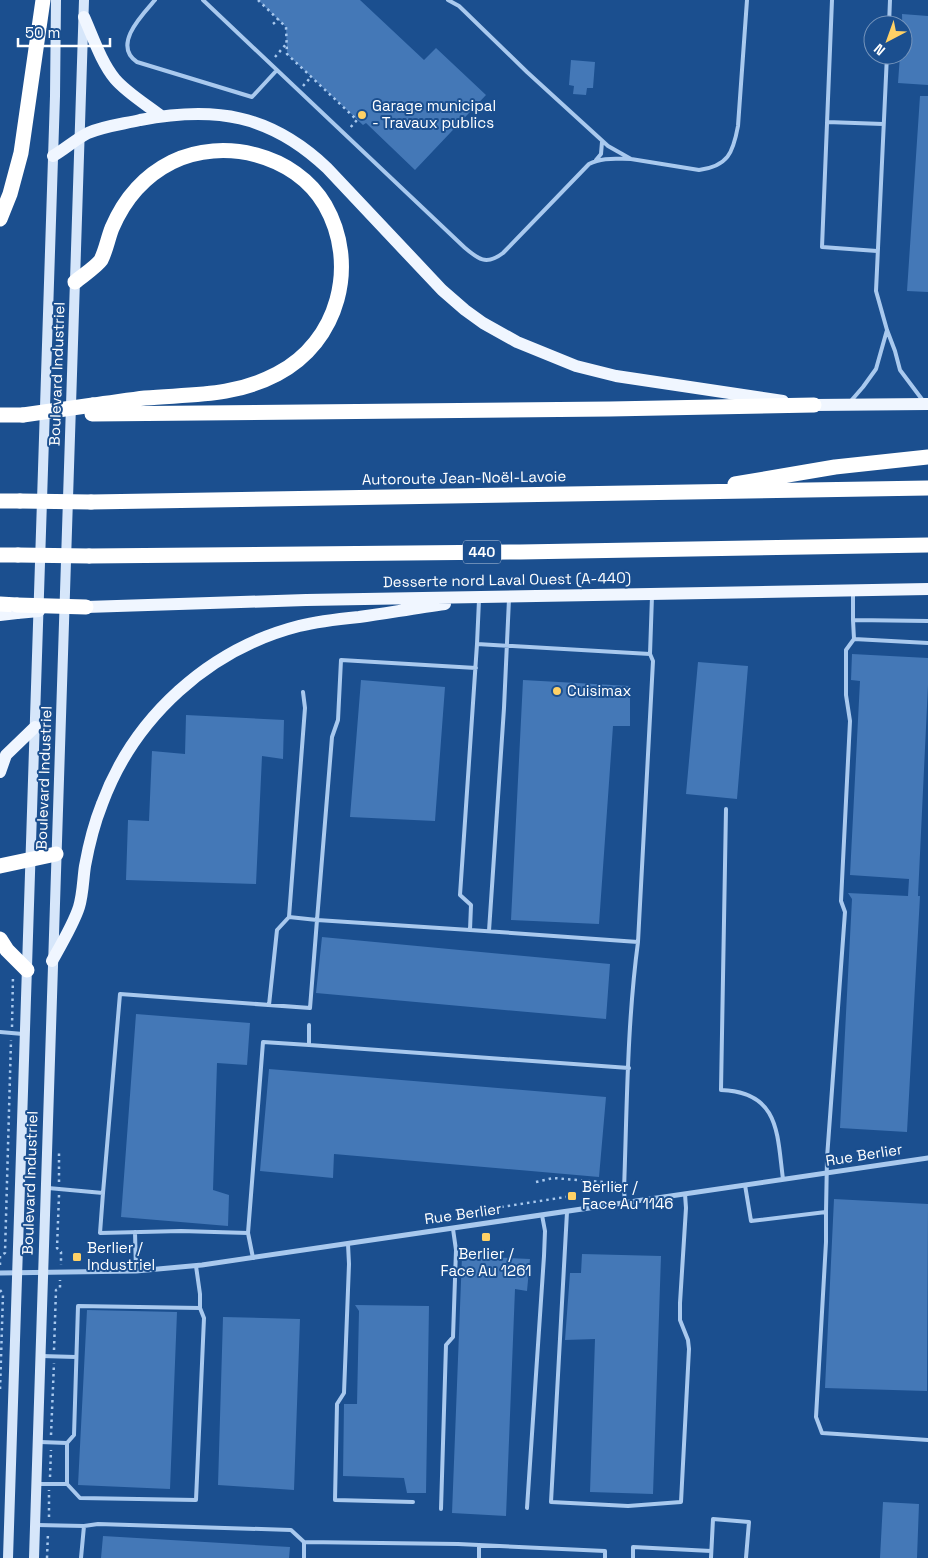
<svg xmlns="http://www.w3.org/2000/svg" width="928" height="1558" font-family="'Space Grotesk',sans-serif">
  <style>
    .building { fill: #4478b7 }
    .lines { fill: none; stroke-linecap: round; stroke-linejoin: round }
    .path { stroke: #a9c9ee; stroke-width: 2.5; stroke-dasharray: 2.5 4; stroke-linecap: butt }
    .lane { stroke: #a9c9ee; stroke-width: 4 }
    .street { stroke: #a9c9ee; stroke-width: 5 }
    .secondary { stroke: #d6e6fa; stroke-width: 10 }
    .primary { stroke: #f0f6ff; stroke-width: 12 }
    .highway { stroke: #fff; stroke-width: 15 }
    .primary-bridge { stroke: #f0f6ff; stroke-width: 12 }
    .highway-bridge { stroke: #fff; stroke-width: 15 }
    .poi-dot { fill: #ffd166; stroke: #1b4f8f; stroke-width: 2 }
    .labels { text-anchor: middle; stroke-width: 4; stroke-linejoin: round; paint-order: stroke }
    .shield { fill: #1b4f8f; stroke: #bbcadd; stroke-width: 1 }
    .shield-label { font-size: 14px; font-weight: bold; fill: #fff }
    .poi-label { font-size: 15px; fill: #fff; stroke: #1b4f8f; text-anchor: start }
    .street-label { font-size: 15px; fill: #fff; stroke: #1b4f8f }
  </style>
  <rect width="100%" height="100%" fill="#1b4f8f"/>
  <path class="building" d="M258 0H360L424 60 436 48 486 95 415 170 366 123 363 125 287 54 286 27Z
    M902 14 928 16V85L898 83 900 55H903Z
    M571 60 595 62 593 88H587L586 95 573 94 574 86 569 85Z
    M920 96H928V292L907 291Z
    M852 654 928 658V685L918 896H920L907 1132 840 1128 852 899 848 893 908 896 909 879 850 875 860 681 851 680Z
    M698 662 748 666 737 799 686 794Z
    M361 680 445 687 435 821 350 817Z
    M523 680 630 686V726H613L599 924 511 920Z
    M186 715 284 720 283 759 262 756 256 884 126 880 128 820 149 821 152 751 185 754Z
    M322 937 610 964 606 1019 316 993Z
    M136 1014 250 1023 247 1065 217 1063 213 1190 229 1195 228 1226 121 1217Z
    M269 1069 606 1097 599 1177 334 1154 333 1178 260 1171Z
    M834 1199 928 1204 927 1391 825 1388Z
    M582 1254 661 1256 653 1494 590 1492 595 1339 565 1340 570 1273H581Z
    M462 1256 530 1259 527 1291 515 1289 506 1516 452 1513Z
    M355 1305 429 1306 426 1493H407L404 1478 343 1476 344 1404H357L359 1311Z
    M87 1310 177 1312 170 1489 78 1485Z
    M223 1317 300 1319 294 1490 218 1485Z
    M883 1502 919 1504 917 1558H880Z
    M103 1536 290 1547 289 1558H101Z"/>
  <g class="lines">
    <path class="path" d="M258 0 286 27 287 54 357 120 349 129
      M273 24 279 19
      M275 57 287 43
      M303 86 311 77
      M12 1027 13 975
      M59 1182V1152
      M536 1182 553 1178 616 1183
      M59 1195 57 1248 61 1252V1265
      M482 1210 572 1196
      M0 1265V1256L5 1253 11 1040
      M0 1290 3 1294 0 1390
      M54 1350 56 1290 60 1288V1280
      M51 1435 54 1363
      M50 1477 51 1450
      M49 1517V1490
      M47 1558 48 1533"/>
    <path class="lane" d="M155 0C142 15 112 45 137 62L252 97 277 70
      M203 0 464 247C478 259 486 266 503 253L589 164C602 157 616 159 631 159
      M448 0 459 6 527 72 608 146 631 159 699 170C728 166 733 153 738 126L747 0
      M832 0 822 247 877 251
      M889 25 890 0
      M887 55 876 291 887 330 895 351 900 370 924 402
      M827 122 883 124
      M596 160 601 154 602 142
      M850 402 863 387 876 369 887 330
      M853 592V620L928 621
      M479 600 477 644 650 654 652 596
      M853 620 854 639 928 643
      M477 644 460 895 471 905 470 930 638 942 653 661 650 654
      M303 692 305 708 289 917 317 920 332 737 338 720 341 660 476 668
      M726 809 721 1090C780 1092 777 1134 783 1179
      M489 931 504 708 509 599
      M269 1005 277 930 289 917
      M309 1025V1045L629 1068
      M0 1032 23 1034
      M745 1185 751 1221 826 1212 827 1158 845 912 841 901 850 721 846 695V650L854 639
      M48 1188 103 1193 120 994 310 1008 317 920 470 930
      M103 1193 100 1233 181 1231 248 1233 253 1258
      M625 1203 624 1190C627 1108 627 1024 638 942
      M567 1212 551 1502 628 1506 681 1502 689 1349 688 1340 680 1320V1303L686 1208 685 1194
      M826 1212V1242L816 1417 822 1433 928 1440
      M135 1232 136 1271
      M248 1233 263 1042 309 1045
      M348 1244 349 1264 344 1393 337 1404 335 1500 413 1502
      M41 1356 76 1357
      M67 1443 74 1435 78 1306 200 1308V1294L196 1266
      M38 1484H67V1443L40 1442
      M67 1484 80 1498 196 1500 204 1318 200 1308
      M527 1508 544 1256 545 1231 542 1215
      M441 1509 446 1345 453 1337 456 1250 453 1229
      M37 1525 84 1526 81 1558
      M84 1526 98 1524 291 1530 304 1542V1558
      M304 1542 458 1544 605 1551V1558
      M479 1558V1545
      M633 1558V1547L711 1551
      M711 1558 713 1519 749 1522 746 1558"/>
    <path class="street" d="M0 1273 136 1271 202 1265 928 1158"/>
    <path class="secondary" d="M8 1558 55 96 56 0
      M34 1558 84 0"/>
    <path class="primary" d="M84 17C93 37 101 62 115 79 127 93 147 105 161 116
      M53 156C65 149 76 139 88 133 104 126 123 124 140 120 215 106 270 114 327 168L442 290 465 310 483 323 517 342 576 366 616 376 783 401
      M806 404 814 405 928 404
      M86 607 306 600 928 589
      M0 615 17 613
      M0 772 6 755 35 727
      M52 961C61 945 74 923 79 907 83 894 83 879 85 866 89 844 94 824 102 804 134 717 209 649 299 626 319 621 339 619 359 617 387 613 416 608 445 604"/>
    <path class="highway" d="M0 219 10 194 21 153 43 0
      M75 282C82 276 96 267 101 260 106 250 108 238 112 228 124 200 144 176 172 162 223 137 295 154 325 205 359 264 339 342 277 374 233 397 193 394 145 398 128 400 110 403 93 405
      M92 414 610 409 814 405
      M0 415H23
      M735 484 835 467 928 457
      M0 501H20
      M91 502 928 488
      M0 555H18
      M89 556 520 552 928 545
      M0 604 17 605
      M0 866 56 854
      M0 939 7 950 27 970"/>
    <path class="primary-bridge" d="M17 613 39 611"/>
    <path class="highway-bridge" d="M23 415 93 405
      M20 501 91 502
      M18 555 89 556
      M17 605 86 607"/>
  </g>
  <g class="poi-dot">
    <circle cx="362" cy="115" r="5"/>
    <circle cx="557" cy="691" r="5"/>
    <rect x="567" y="1191" width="10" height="10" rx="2.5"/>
    <rect x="481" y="1232" width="10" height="10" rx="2.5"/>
    <rect x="72" y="1252" width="10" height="10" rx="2.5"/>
  </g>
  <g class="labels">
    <rect class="shield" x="463" y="540.5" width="38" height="23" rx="4"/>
    <g class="shield-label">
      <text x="482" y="557">440</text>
    </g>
    <g class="poi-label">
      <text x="372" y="111">Garage municipal<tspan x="372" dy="17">- Travaux publics</tspan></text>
      <text x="567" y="696">Cuisimax</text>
      <text x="582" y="1192">Berlier /<tspan x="582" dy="17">Face Au 1146</tspan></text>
      <text x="87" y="1253">Berlier /<tspan x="87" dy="17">Industriel</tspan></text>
      <text x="486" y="1259" text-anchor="middle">Berlier /<tspan x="486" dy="17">Face Au 1261</tspan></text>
    </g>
    <g class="street-label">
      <text transform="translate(57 374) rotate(-88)" y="5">Boulevard Industriel</text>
      <text transform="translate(464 478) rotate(-1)" y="5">Autoroute Jean-Noël-Lavoie</text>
      <text transform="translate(507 580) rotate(-1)" y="5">Desserte nord Laval Ouest (A-440)</text>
      <text transform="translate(44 778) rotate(-88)" y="5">Boulevard Industriel</text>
      <text transform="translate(864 1155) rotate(-9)" y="5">Rue Berlier</text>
      <text transform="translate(30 1183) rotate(-88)" y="5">Boulevard Industriel</text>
      <text transform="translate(463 1214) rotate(-8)" y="5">Rue Berlier</text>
    </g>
  </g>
  <g transform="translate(888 40) rotate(221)"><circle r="24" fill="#1b4f8f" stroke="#7695bc"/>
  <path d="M0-4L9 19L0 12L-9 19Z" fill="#ffd166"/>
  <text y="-8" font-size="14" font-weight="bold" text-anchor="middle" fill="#ffffff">N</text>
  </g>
  <path d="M18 38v8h92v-8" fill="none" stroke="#ffffff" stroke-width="2.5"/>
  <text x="25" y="38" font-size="15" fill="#ffffff" stroke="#1b4f8f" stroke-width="4" paint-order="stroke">50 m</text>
</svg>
